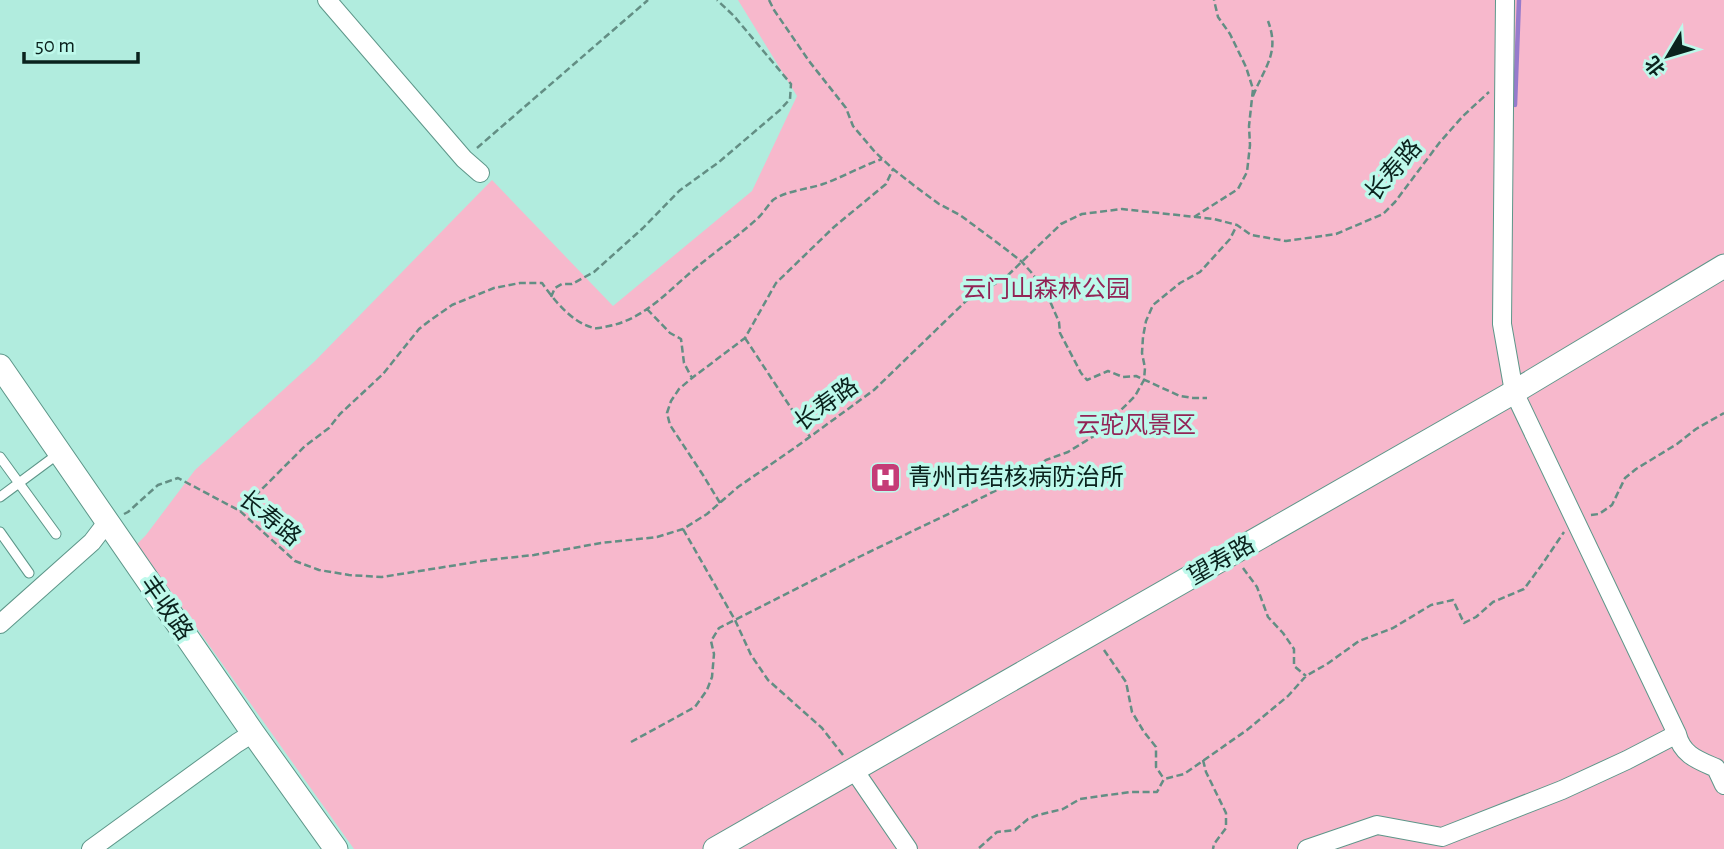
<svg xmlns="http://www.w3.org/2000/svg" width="1724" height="849" font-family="'Alegreya Sans','Noto Sans SC',sans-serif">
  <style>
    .green { fill: #f7b8cc }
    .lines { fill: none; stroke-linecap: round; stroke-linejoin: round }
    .stream { stroke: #967bcc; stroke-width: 4.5 }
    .service-casing { stroke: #5d9689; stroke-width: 11 }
    .minor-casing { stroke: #5d9689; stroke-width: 20 }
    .tertiary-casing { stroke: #5d9689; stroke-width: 25 }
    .path { stroke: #638e84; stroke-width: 2.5; stroke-dasharray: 7 3.5; stroke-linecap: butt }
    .service { stroke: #fff; stroke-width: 9 }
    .minor { stroke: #fff; stroke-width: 18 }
    .tertiary { stroke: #fff; stroke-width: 23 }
    .labels { text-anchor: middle; stroke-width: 7; stroke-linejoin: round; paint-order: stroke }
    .street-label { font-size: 24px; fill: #0a221d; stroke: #bef9eb }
    .park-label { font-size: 24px; fill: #922355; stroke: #bef9eb }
    .poi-label { font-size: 24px; fill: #0a221d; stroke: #bef9eb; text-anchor: start }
  </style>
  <rect width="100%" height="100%" fill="#b1ecde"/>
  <path class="green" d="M738 0H1724V849H354L137 544 146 535 195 470 315 361 492 180 613 306 752 191 797 96Z"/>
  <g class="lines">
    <path class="stream" d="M1515 105 1519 0"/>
    <defs>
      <path id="service" d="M0 457 56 534
        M0 497 58 454
        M0 532 29 573"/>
      <path id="minor" d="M327 0 464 159 480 173
        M1505 0 1502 324 1514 392 1677 734C1682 755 1698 760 1716 768L1724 785
        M0 624 92 542 108 521
        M854 770 908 849
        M91 849 237 743 253 733
        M1307 849 1377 825 1442 837 1562 790 1627 760 1677 734"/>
      <path id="tertiary" d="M0 366 253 733 336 849
        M715 849 1514 392 1724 266"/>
    </defs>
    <use href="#service" class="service-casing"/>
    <use href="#minor" class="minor-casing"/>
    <use href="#tertiary" class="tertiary-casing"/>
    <path class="path" d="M769 0 774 10 809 61 846 108 853 126 875 152 893 169 916 187 939 204 960 215 999 244 1021 261 1031 272 1046 292 1059 322 1060 333 1081 373 1087 380 1108 371 1123 377 1136 376 1180 396 1193 398H1207
      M1253 96C1265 66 1280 53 1268 21
      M477 148 648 0
      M1194 217 1238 189 1247 172 1250 145 1249 126 1253 89 1246 67 1230 34 1218 17 1214 0
      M551 297 555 288 562 284H572L594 272 643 228 679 191 719 162 780 110 790 99 791 84 734 16 717 0
      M647 309 670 333 681 339 684 363 692 378
      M745 338 810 437
      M720 503 703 475 670 425 667 413 671 401 679 389 692 378 745 338 776 283 834 227 886 184 893 169
      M240 511 305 446 329 428 340 414 383 374 419 329 432 319 452 305 494 288 520 283H542C554 300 572 323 594 328 598 329 604 327 609 326 645 319 670 289 697 267 717 250 740 235 759 217 764 212 768 205 773 200 785 191 809 189 823 184 843 177 862 166 882 159
      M124 514 128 512 158 485 178 478 240 511 295 561 319 570 349 575 382 577 488 560 534 555 601 543 657 537 683 529 707 514 738 487 796 447 874 390 967 300 1005 278 1061 224 1082 214 1122 209 1214 219 1237 225 1251 235 1286 241 1336 234 1383 214 1395 202 1440 142 1463 116 1489 92
      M1591 515 1599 514 1612 505 1625 478 1636 469 1677 444 1696 429 1724 413
      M683 529 735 620 751 655 768 680 822 728 843 755
      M1243 568 1257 587 1268 617 1283 633 1294 649V666L1306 676
      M1104 650 1126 682 1132 712 1144 732 1156 747V767L1164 779
      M631 742 695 707 707 690 712 677 714 654 711 641 719 628 861 556 969 504 1007 485 1046 460 1068 452 1097 434 1135 396 1144 380 1145 368 1142 353 1143 337 1146 321 1153 305 1180 283 1200 272 1230 239 1237 225
      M1203 760 1206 772 1226 813V828L1214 844 1213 849
      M979 848 997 832 1015 830 1028 819 1038 815 1063 809 1080 799 1130 792H1157L1164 779 1184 774 1247 730 1288 696 1306 676 1327 664 1359 641 1393 628 1431 605 1453 600 1464 623 1476 617 1493 602 1524 589 1541 566 1564 532"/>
    <use href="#service" class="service"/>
    <use href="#minor" class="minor"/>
    <use href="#tertiary" class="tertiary"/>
  </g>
  <defs>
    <symbol id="hospital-square" viewBox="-11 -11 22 22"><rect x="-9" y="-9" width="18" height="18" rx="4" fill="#c53c77" stroke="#bef9eb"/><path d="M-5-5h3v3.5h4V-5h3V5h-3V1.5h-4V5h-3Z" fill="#fff"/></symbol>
  </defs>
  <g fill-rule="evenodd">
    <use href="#hospital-square" x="868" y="460" width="35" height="35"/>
  </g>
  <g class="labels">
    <g class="street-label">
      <text transform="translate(1393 170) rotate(-49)" y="8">长寿路</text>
      <text transform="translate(826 404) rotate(-36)" y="8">长寿路</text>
      <text transform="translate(270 518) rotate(39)" y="8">长寿路</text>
      <text transform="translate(1221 560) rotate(-30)" y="8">望寿路</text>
      <text transform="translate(167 608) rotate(55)" y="8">丰收路</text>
    </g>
    <g class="park-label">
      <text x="1046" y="297">云门山森林公园</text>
      <text x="1136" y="433">云驼风景区</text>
    </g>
    <g class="poi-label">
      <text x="908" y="485">青州市结核病防治所</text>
    </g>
  </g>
  <g transform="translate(1668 56) rotate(232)" stroke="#bef9eb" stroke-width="5" paint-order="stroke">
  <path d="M0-5L12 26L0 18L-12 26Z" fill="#0a221d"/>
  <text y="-10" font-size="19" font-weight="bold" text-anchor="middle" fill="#0a221d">北</text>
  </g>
  <path d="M24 52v10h114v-10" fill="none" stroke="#0a221d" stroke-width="3.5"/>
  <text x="35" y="52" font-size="21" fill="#0a221d" stroke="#bef9eb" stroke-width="5" paint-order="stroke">50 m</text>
</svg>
